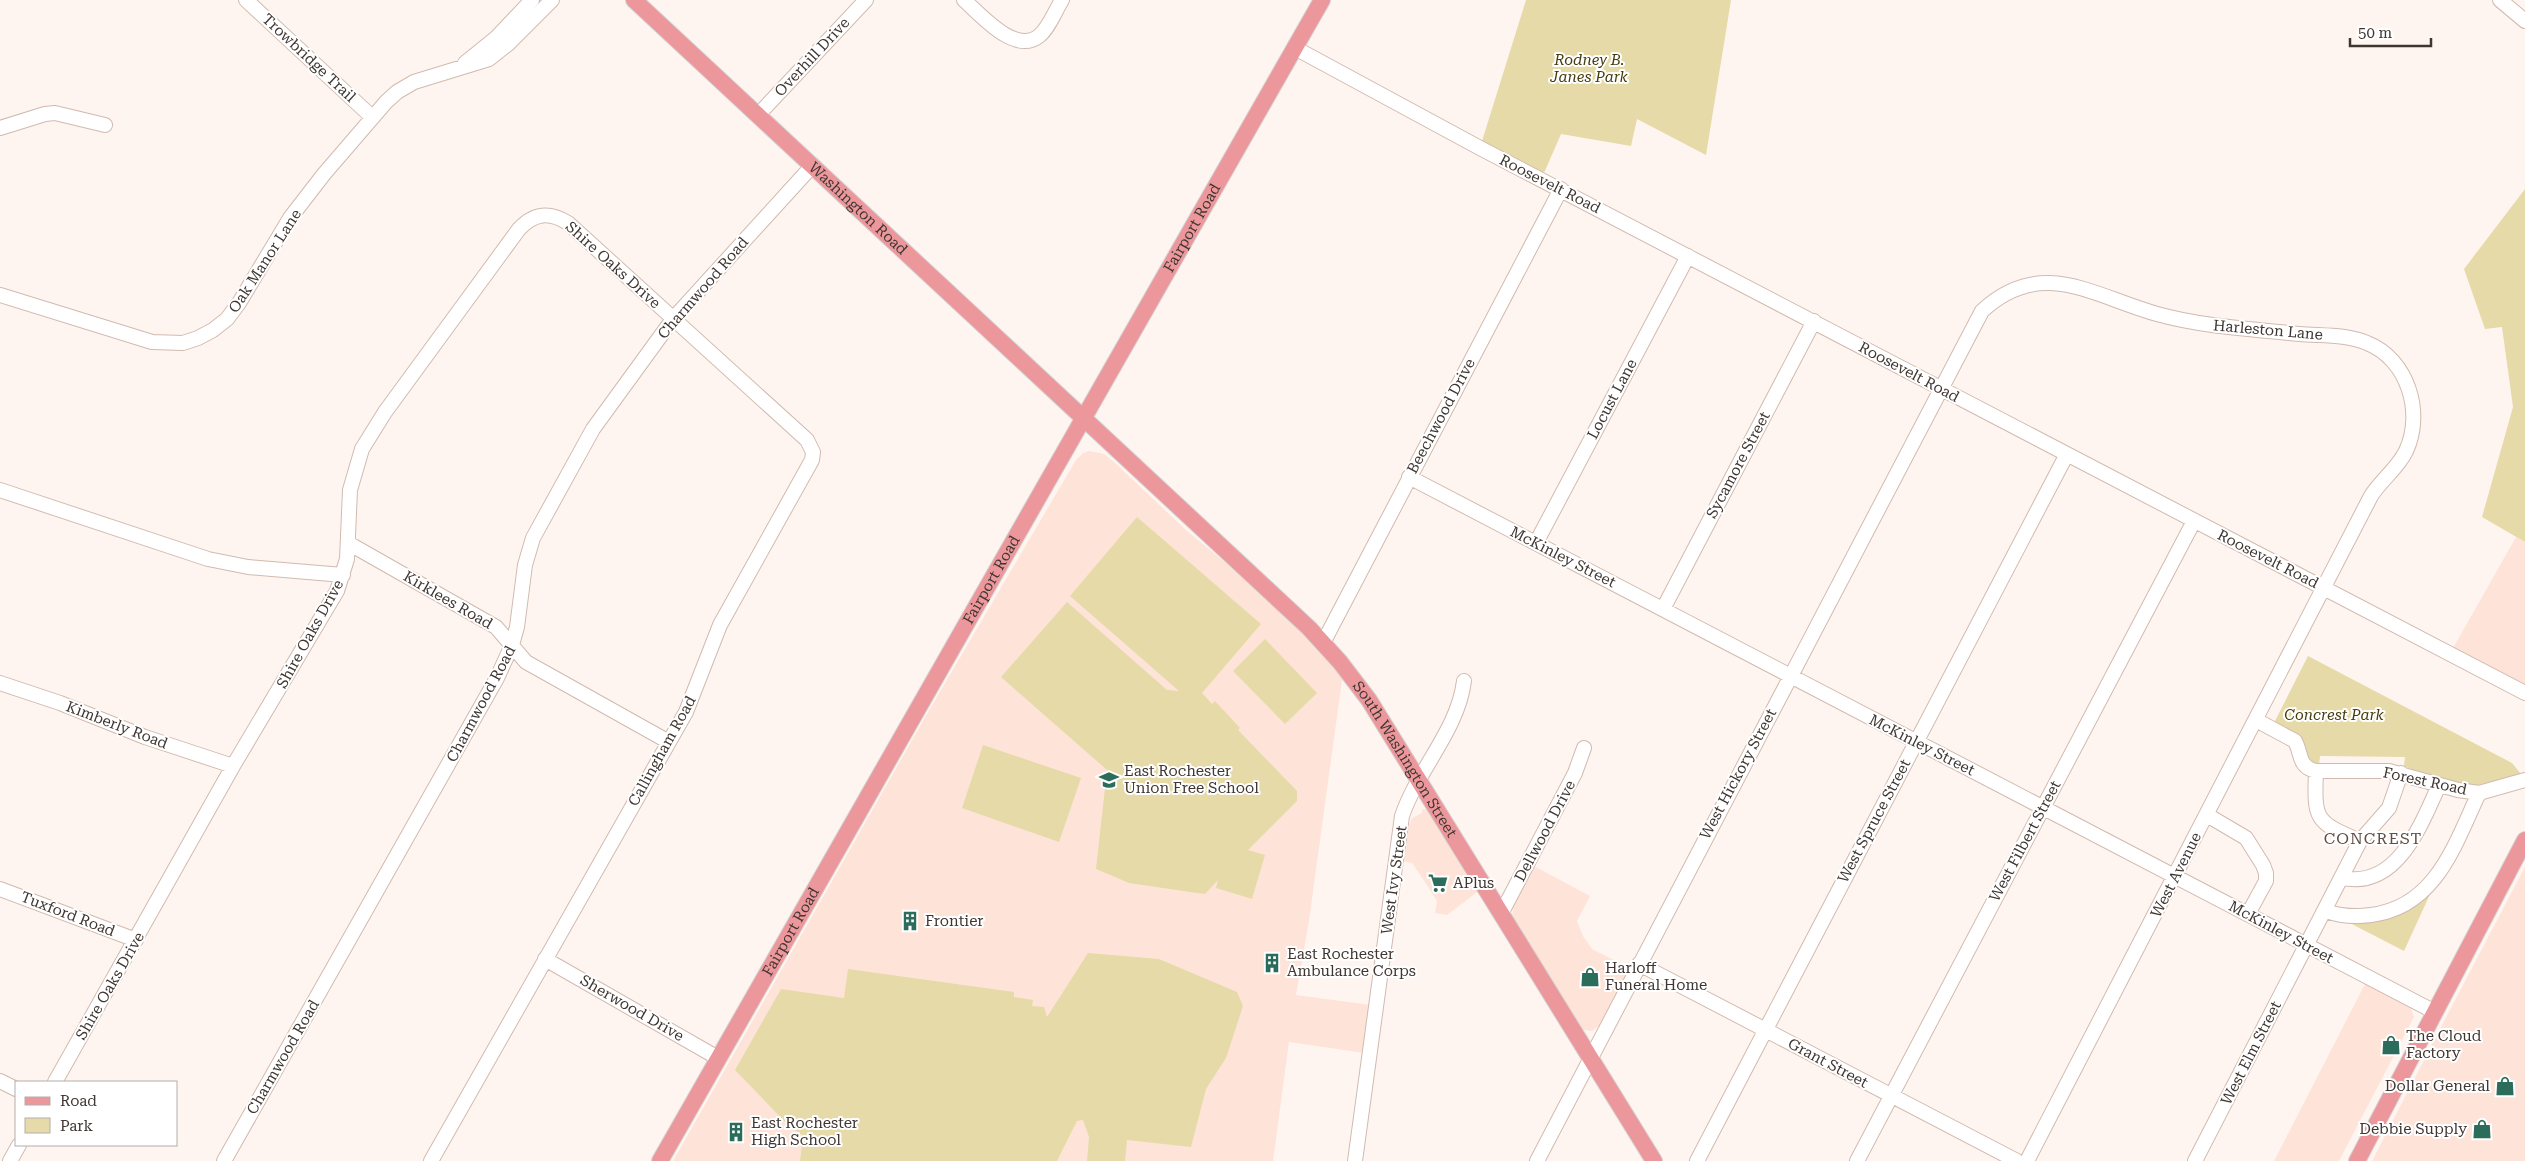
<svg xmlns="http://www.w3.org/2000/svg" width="2525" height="1161" font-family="'Roboto Serif',serif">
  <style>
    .built { fill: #fee4d8 }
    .green { fill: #e6daa8 }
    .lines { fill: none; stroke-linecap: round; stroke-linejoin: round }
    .minor-casing { stroke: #d1baaf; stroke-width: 16 }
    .major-casing { stroke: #d5d3d2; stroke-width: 18 }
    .minor { stroke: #fff; stroke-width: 14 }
    .major { stroke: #ec979b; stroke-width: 16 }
    .labels { text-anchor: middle; stroke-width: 4; stroke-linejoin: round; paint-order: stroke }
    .street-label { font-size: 15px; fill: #3f3632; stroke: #fff }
    .park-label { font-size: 15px; font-style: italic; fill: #453b0d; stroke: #fff }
    .poi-label { font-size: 15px; fill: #3f3632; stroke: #fff; text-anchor: start }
    .neighbourhood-label { font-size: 16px; letter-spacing: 1px; fill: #624e45; stroke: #fff }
  </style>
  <rect width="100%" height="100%" fill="#fff5f0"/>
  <path class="built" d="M1089 451 1104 454 1113 461 1186 530 1263 594 1343 673 1309 921 1296 995 1371 1005 1364 1053 1289 1042 1273 1161H673L928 712 1076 460 1083 453Z
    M2516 537 2525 542V686L2453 648Z
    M1422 809 1429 810 1480 890 1447 915 1435 913 1437 901 1421 876 1412 863 1403 861 1407 831 1412 818 1422 813Z
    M1534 866 1590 896 1577 921 1583 936 1592 949 1630 968 1601 1024 1592 1031 1583 1030 1578 1025 1512 919 1513 908Z
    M2525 867V1161H2372L2442 1025Z
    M2366 982 2410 1006 2414 1017 2339 1161H2274Z"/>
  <path class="green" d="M1526 0H1731L1706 155 1637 119 1631 146 1561 134 1544 173 1482 141Z
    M2525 189V542L2482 517 2513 407 2502 327 2485 329 2464 269Z
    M1137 517 1261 624 1202 693 1212 704 1215 701 1240 728 1238 730 1297 791V801L1248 850 1265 855 1252 899 1216 888 1218 880 1205 894 1197 893 1129 883 1096 869 1107 770 1001 677 1067 602 1167 690 1179 691 1070 596Z
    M1265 639 1317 693 1285 724 1233 671Z
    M2308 656 2512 763 2521 774 2474 786 2440 780 2404 766 2405 757 2320 756 2319 765 2312 764 2274 723Z
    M983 745 1081 778 1059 842 962 808Z
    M2432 890 2404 951 2344 920Z
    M1088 953 1159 959 1237 992 1243 1006 1226 1058 1206 1089 1191 1147 1127 1140 1125 1161H1087L1089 1137 1083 1120 1077 1121 1057 1161H800L803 1136 788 1125 735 1070 781 989 844 998 848 969 1014 992V997L1033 1000 1032 1006 1044 1007 1047 1017Z"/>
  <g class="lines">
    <defs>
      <path id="minor" d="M246 0 372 117
        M964 0C981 15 1015 55 1039 36 1049 28 1055 11 1062 0
        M2500 0 2525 21
        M1295 48 1480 148 2525 693
        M465 63 496 38 532 0
        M758 115 866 0
        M0 128 45 114 55 113 105 125
        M0 295 152 342 183 343 198 338 213 330 227 319 239 303 290 218 324 174 386 102 397 92 414 82 489 59 508 44 552 0
        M1409 477 2435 1012
        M0 490 208 559 248 567 343 575
        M348 543 496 627 526 662 669 742
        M1536 543 1688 256
        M1663 609 1814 321
        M1323 643 1561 189
        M0 683 60 703 145 737 233 766
        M2256 720 2295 741C2302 754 2298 767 2316 771H2389L2458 790 2479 793 2525 780
        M2207 815 2246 838 2263 865 2266 873V881L2248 914
        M2360 841 2389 808 2401 773
        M2343 878C2397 889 2421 825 2439 785
        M0 889 136 940
        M2326 911C2340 916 2357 917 2371 915 2436 907 2455 844 2479 793
        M1502 912 1575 773 1584 748
        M545 959 718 1058
        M1639 964 2017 1161
        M0 1081 16 1089
        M55 1082 233 766 337 591 347 559 350 490 362 449 385 412 519 229C534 213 549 211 568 223L807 440 813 452 812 460 720 625 686 712 431 1161
        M10 1161 19 1145
        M224 1161 497 678 512 645 517 627 525 565 533 538 593 429 673 319 813 165
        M1355 1161 1402 816C1418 769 1458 730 1464 681
        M1537 1161 1982 311C2041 256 2093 296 2157 314 2204 327 2252 329 2299 334 2322 336 2346 334 2367 343 2408 359 2424 413 2406 451 2398 468 2381 480 2371 496L2027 1161
        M1697 1161 2067 454
        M1857 1161 2194 521
        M2195 1161 2360 841C2315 822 2314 820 2316 771"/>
      <g id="major">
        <path id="s1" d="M634 0 1309 628 1340 662 1369 700 1654 1161"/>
        <path id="s2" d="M660 1161 1322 0"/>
        <path d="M2357 1161 2525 840"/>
      </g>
    </defs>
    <use href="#minor" class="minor-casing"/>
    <use href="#major" class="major-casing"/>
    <use href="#minor" class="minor"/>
    <use href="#major" class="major"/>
  </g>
  <defs>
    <symbol id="school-bare" viewBox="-9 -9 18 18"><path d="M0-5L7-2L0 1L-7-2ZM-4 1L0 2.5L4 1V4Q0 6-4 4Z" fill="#2c6c5b" stroke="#fff" stroke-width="2.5" paint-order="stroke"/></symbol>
    <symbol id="supermarket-bare" viewBox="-9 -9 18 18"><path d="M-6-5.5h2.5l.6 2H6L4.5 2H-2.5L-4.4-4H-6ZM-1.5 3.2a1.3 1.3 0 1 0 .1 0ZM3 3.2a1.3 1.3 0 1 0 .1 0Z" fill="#2c6c5b" stroke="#fff" stroke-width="2.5" paint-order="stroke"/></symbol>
    <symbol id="building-bare" viewBox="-9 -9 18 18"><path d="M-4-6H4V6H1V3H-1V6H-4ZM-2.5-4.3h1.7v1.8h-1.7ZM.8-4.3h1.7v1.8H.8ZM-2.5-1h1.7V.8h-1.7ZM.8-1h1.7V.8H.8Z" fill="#2c6c5b" stroke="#fff" stroke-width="2.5" paint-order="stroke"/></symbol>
    <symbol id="shop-bare" viewBox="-9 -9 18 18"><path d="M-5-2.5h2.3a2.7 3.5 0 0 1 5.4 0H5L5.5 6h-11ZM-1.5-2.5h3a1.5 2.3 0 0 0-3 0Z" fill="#2c6c5b" stroke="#fff" stroke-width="2.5" paint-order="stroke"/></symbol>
  </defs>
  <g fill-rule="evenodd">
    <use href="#school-bare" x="1095" y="766" width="28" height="28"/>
    <use href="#supermarket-bare" x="1424" y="869" width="28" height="28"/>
    <use href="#building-bare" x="896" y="907" width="28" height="28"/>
    <use href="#building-bare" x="1258" y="949" width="28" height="28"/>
    <use href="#shop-bare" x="1576" y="963" width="28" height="28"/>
    <use href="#shop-bare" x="2377" y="1031" width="28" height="28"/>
    <use href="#shop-bare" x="2491" y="1072" width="28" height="28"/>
    <use href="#shop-bare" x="2468" y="1115" width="28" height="28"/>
    <use href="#building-bare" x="722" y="1118" width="28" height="28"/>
  </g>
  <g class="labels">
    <g class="street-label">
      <text transform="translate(812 57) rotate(-47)" y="5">Overhill Drive</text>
      <text transform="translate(309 58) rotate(43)" y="5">Trowbridge Trail</text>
      <text transform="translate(1550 184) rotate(27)" y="5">Roosevelt Road</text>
      <text dy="5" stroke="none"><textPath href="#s1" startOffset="306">Washington Road</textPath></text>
      <text dy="5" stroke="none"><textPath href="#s2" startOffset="1074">Fairport Road</textPath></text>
      <text transform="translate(265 261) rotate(-57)" y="5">Oak Manor Lane</text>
      <text transform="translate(613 265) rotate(42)" y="5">Shire Oaks Drive</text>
      <text transform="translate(703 288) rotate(-49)" y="5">Charmwood Road</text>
      <text transform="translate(2268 330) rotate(5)" y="5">Harleston Lane</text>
      <text transform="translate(1909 372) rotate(28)" y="5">Roosevelt Road</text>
      <text transform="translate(1612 399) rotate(-62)" y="5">Locust Lane</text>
      <text transform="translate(1441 416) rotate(-62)" y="5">Beechwood Drive</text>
      <text transform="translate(1738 465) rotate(-62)" y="5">Sycamore Street</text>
      <text transform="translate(1563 557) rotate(27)" y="5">McKinley Street</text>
      <text transform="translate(2268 559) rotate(27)" y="5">Roosevelt Road</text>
      <text dy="5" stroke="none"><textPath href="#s2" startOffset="669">Fairport Road</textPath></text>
      <text transform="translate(448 600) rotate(30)" y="5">Kirklees Road</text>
      <text transform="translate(310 634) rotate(-61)" y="5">Shire Oaks Drive</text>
      <text transform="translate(481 704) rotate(-62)" y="5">Charmwood Road</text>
      <text transform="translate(117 725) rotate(21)" y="5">Kimberly Road</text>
      <text transform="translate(1922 745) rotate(27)" y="5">McKinley Street</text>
      <text transform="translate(662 751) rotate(-61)" y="5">Callingham Road</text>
      <text dy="5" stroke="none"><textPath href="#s1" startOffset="1085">South Washington Street</textPath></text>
      <text transform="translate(1738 774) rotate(-62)" y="5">West Hickory Street</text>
      <text transform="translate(2425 781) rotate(12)" y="5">Forest Road</text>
      <text transform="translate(1874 821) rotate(-62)" y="5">West Spruce Street</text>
      <text transform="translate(1545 831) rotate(-62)" y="5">Dellwood Drive</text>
      <text transform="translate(2025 841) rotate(-62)" y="5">West Filbert Street</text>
      <text transform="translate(2176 875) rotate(-63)" y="5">West Avenue</text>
      <text transform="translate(1394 880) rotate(-82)" y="5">West Ivy Street</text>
      <text transform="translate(68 914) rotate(21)" y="5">Tuxford Road</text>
      <text dy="5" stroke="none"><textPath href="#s2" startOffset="264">Fairport Road</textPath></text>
      <text transform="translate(2281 932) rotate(28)" y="5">McKinley Street</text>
      <text transform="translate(110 986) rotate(-60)" y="5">Shire Oaks Drive</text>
      <text transform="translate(632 1008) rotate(30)" y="5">Sherwood Drive</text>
      <text transform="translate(2251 1053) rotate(-63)" y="5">West Elm Street</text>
      <text transform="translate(283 1057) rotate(-60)" y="5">Charmwood Road</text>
      <text transform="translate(1828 1063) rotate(28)" y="5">Grant Street</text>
    </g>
    <g class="park-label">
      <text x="1589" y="65">Rodney B.<tspan x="1589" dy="17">Janes Park</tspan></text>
      <text x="2334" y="720">Concrest Park</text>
    </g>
    <g class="poi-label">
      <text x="1124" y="776">East Rochester<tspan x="1124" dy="17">Union Free School</tspan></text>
      <text x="1453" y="888">APlus</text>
      <text x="925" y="926">Frontier</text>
      <text x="1287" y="959">East Rochester<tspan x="1287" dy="17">Ambulance Corps</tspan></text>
      <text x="1605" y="973">Harloff<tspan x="1605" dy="17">Funeral Home</tspan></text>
      <text x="2406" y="1041">The Cloud<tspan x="2406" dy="17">Factory</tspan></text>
      <text x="2490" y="1091" text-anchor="end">Dollar General</text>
      <text x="751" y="1128">East Rochester<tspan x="751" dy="17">High School</tspan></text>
      <text x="2467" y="1134" text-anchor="end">Debbie Supply</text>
    </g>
    <g class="neighbourhood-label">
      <text x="2373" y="844">CONCREST</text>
    </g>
  </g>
  <rect x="15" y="1081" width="162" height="65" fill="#ffffff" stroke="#b2afad"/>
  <rect x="25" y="1097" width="25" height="8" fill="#ec979b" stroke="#b2afad"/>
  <text x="60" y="1106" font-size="15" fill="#3f3632">Road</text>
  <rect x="25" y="1118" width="25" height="15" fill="#e6daa8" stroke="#b2afad"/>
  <text x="60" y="1131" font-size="15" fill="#3f3632">Park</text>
  <path d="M2350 38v8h81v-8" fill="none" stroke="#3f3632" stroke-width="2.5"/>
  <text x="2358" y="38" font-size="15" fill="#3f3632" stroke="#ffffff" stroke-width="4" paint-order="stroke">50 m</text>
</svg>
